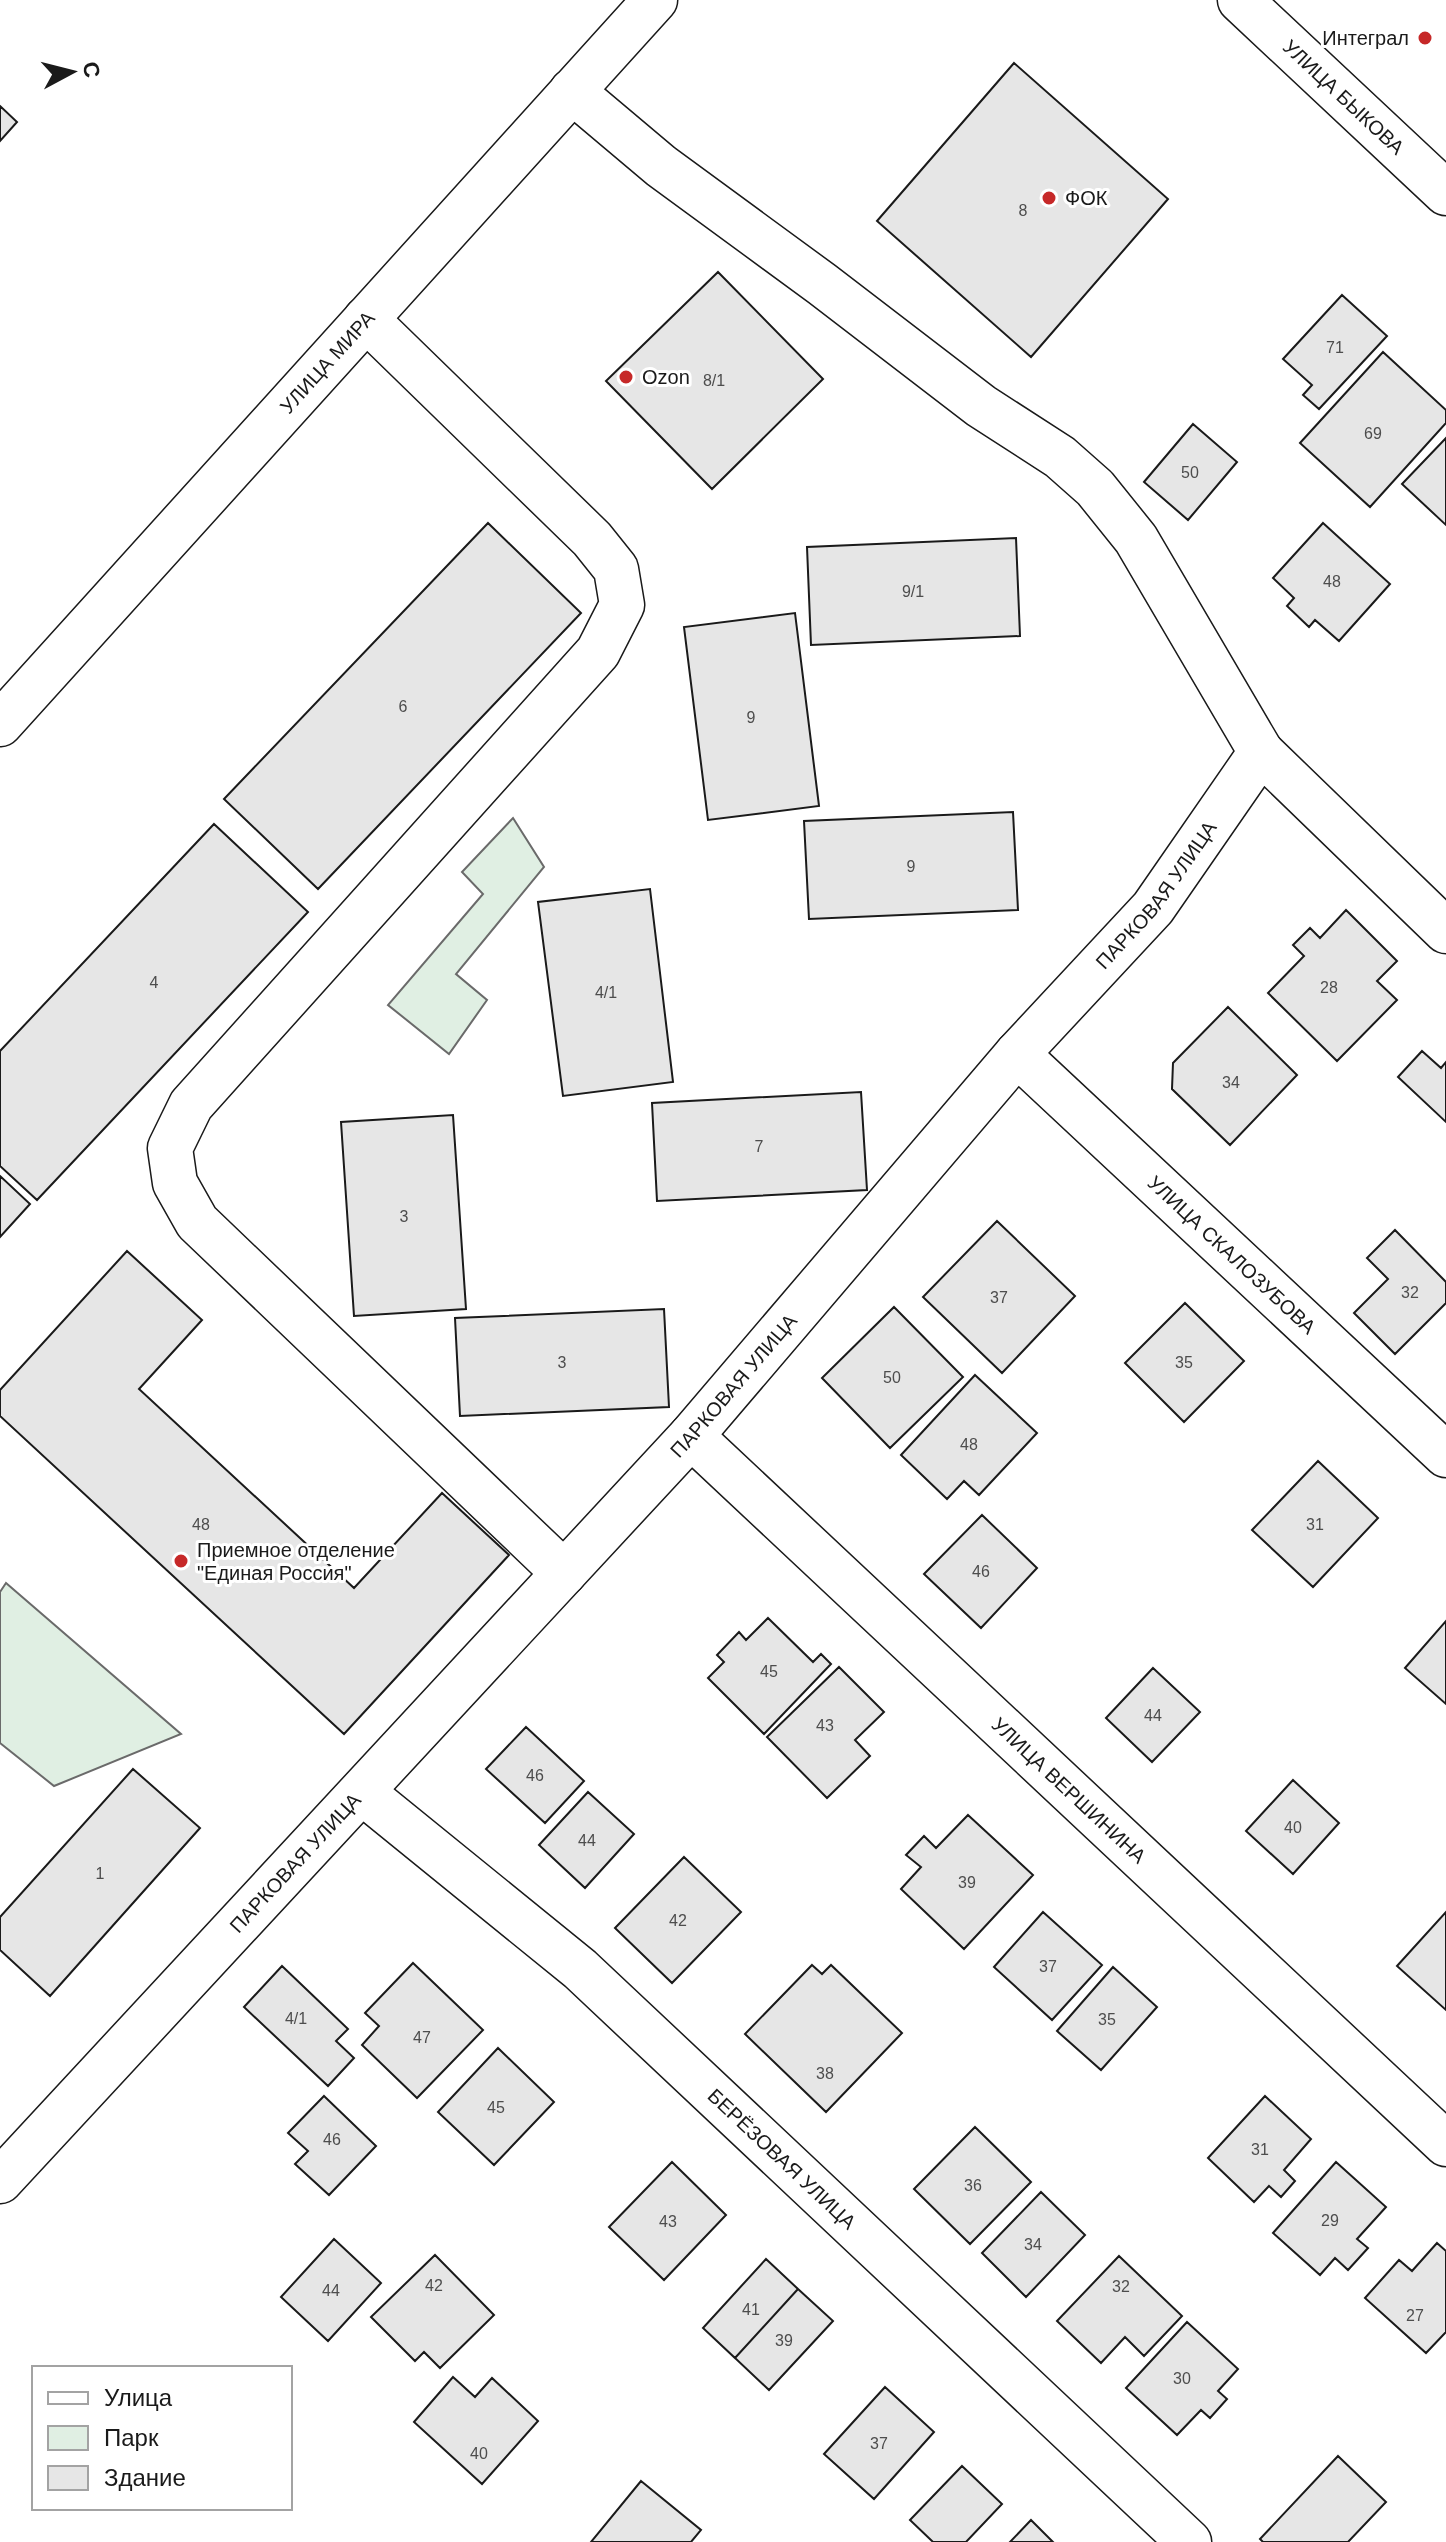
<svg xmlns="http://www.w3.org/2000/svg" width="1446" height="2542" font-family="Arial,sans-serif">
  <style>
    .green { fill: #e0efe3; stroke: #6a6a6a; stroke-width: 2 }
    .building { fill: #e6e6e6; stroke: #1a1a1a; stroke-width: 2 }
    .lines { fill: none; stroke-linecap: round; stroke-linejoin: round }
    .minor-casing { stroke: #1a1a1a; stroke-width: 47 }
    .minor { stroke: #fff; stroke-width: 44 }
    .poi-dot { fill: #c62828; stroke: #fff; stroke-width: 3 }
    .labels { text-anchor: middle; stroke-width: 6; stroke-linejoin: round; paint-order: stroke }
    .number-label { font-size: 16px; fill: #4d4d4d }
    .poi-label { font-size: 20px; fill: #1a1a1a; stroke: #fff; text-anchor: start }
    .street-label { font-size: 20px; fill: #1a1a1a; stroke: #fff }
  </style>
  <rect width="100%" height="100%" fill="#fff"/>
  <path class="green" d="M513 818 544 867 456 974 487 1000 449 1054 388 1005 483 894 462 872Z
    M6 1583 181 1734 54 1786 0 1743V1592Z"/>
  <path class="building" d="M1014 63 1168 199 1031 357 877 221Z
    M0 106 17 122 0 141Z
    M718 272 823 379 712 489 606 381Z
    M1342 295 1387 336 1319 409 1303 395 1312 385 1283 359Z
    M1383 352 1446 410V423L1370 507 1300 443Z
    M1193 424 1237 462 1188 520 1144 482Z
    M1446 438V525L1402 484Z
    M488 523 581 613 318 889 224 799Z
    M1323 523 1390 584 1339 641 1315 620 1309 627 1287 606 1294 598 1273 578Z
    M1016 538 1020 636 811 645 807 547Z
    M795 613 819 806 708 820 684 627Z
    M1013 812 1018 910 809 919 804 821Z
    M214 824 308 912 37 1200 0 1166V1051Z
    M650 889 673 1082 563 1096 538 902Z
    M1346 910 1397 961 1377 981 1397 1000 1337 1061 1268 993 1304 956 1293 945 1310 928 1320 938Z
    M1228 1007 1297 1075 1230 1145 1172 1089 1173 1063Z
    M1422 1051 1441 1068 1446 1062V1122L1398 1077Z
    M861 1092 867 1190 657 1201 652 1103Z
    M453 1115 466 1309 354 1316 341 1122Z
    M0 1176 30 1204 0 1237Z
    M997 1221 1075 1296 1002 1373 923 1297Z
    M1395 1230 1446 1282V1303L1395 1354 1354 1313 1388 1279 1367 1258Z
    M127 1251 202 1320 139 1389 354 1588 442 1493 509 1555 344 1734 0 1416V1390Z
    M1185 1303 1244 1361 1184 1422 1125 1363Z
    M894 1307 963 1377 890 1448 822 1378Z
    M664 1309 669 1407 460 1416 455 1318Z
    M975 1375 1037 1433 979 1495 964 1481 947 1499 901 1455Z
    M1318 1461 1378 1518 1313 1587 1252 1530Z
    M982 1515 1037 1568 981 1628 924 1574Z
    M768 1618 813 1662 821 1654 831 1664 764 1734 708 1678 724 1662 717 1655 739 1632 746 1640Z
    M1446 1621V1704L1405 1668Z
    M839 1667 884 1712 855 1740 870 1756 827 1798 767 1737Z
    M1153 1668 1200 1712 1152 1762 1106 1718Z
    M526 1727 584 1781 545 1823 486 1769Z
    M133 1769 200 1828 50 1996 0 1950V1917Z
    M1293 1780 1339 1823 1293 1874 1246 1831Z
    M588 1792 634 1834 585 1888 539 1845Z
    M968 1815 1033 1875 964 1949 901 1889 921 1867 906 1855 924 1836 936 1848Z
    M684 1857 741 1912 672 1983 615 1928Z
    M1043 1912 1102 1965 1052 2020 994 1967Z
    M1446 1912V2010L1397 1966Z
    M413 1963 483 2030 417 2098 362 2045 379 2026 365 2013Z
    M812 1965 822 1974 831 1965 902 2033 826 2112 745 2034Z
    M282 1966 348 2029 336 2041 354 2058 328 2086 244 2007Z
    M1113 1967 1157 2007 1101 2070 1057 2031Z
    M498 2048 554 2102 494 2165 438 2112Z
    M324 2096 376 2146 329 2195 295 2164 308 2151 288 2133Z
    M1265 2096 1311 2139 1284 2170 1295 2181 1281 2197 1269 2186 1254 2202 1208 2158Z
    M975 2127 1031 2182 970 2244 914 2189Z
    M672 2162 726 2215 664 2280 609 2227Z
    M1336 2162 1386 2207 1357 2239 1368 2248 1348 2270 1335 2258 1320 2275 1273 2233Z
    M1041 2192 1085 2235 1026 2297 982 2253Z
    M334 2239 381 2283 328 2341 281 2297Z
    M1437 2243 1446 2251V2332L1426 2353 1365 2298 1399 2260 1412 2271Z
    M435 2255 494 2315 440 2368 424 2352 415 2361 371 2317Z
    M1119 2256 1182 2316 1144 2356 1125 2337 1101 2363 1057 2321Z
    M766 2259 798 2289 735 2358 703 2328Z
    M798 2289 833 2321 769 2390 735 2358Z
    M1187 2322 1238 2369 1218 2391 1227 2399 1210 2418 1201 2410 1177 2435 1126 2388Z
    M453 2377 475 2397 492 2378 538 2421 482 2484 414 2422Z
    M885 2387 934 2432 874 2499 824 2454Z
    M1338 2456 1386 2502 1348 2542H1263L1260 2539Z
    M962 2466 1002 2504 966 2542H933L910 2520Z
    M641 2481 701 2530 691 2542H591Z
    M1031 2520 1053 2542H1010Z"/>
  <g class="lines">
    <defs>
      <g id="minor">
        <path id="s1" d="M1240 0 1446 193"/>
        <path d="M572 91 661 166 822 284 981 406 1060 457 1095 488 1136 539 1261 752"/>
        <path d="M366 319 592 539 616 569 622 605 598 652 191 1105 170 1148 175 1183 197 1222 564 1573"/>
        <path id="s2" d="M0 724 655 0"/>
        <path id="s3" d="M1017 1054 1446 1455"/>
        <path id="s4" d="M691 1436 1446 2144"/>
        <path id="s5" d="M362 1792 580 1969 1189 2542"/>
        <path id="s6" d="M0 2181 691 1436 1017 1054 1153 908 1261 752 1446 931"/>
      </g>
    </defs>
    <use href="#minor" class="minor-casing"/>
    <use href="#minor" class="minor"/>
  </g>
  <g class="poi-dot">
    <circle cx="1425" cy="38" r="8"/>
    <circle cx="1049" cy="198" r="8"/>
    <circle cx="626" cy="377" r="8"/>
    <circle cx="181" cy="1561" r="8"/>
  </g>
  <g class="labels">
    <g class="number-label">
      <text x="1023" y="216">8</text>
      <text x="1335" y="353">71</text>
      <text x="714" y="386">8/1</text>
      <text x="1373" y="439">69</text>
      <text x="1190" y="478">50</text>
      <text x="1332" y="587">48</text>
      <text x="913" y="597">9/1</text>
      <text x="403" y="712">6</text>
      <text x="751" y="723">9</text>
      <text x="911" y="872">9</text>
      <text x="154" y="988">4</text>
      <text x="1329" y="993">28</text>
      <text x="606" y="998">4/1</text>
      <text x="1231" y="1088">34</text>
      <text x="759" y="1152">7</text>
      <text x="404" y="1222">3</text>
      <text x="1410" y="1298">32</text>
      <text x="999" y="1303">37</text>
      <text x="562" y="1368">3</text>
      <text x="1184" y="1368">35</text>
      <text x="892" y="1383">50</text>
      <text x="969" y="1450">48</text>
      <text x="201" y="1530">48</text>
      <text x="1315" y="1530">31</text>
      <text x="981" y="1577">46</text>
      <text x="769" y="1677">45</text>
      <text x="1153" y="1721">44</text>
      <text x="825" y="1731">43</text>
      <text x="535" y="1781">46</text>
      <text x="1293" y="1833">40</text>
      <text x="587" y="1846">44</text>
      <text x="100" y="1879">1</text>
      <text x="967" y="1888">39</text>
      <text x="678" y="1926">42</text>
      <text x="1048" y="1972">37</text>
      <text x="296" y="2024">4/1</text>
      <text x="1107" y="2025">35</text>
      <text x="422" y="2043">47</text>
      <text x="825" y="2079">38</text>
      <text x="496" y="2113">45</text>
      <text x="332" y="2145">46</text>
      <text x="1260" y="2155">31</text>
      <text x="973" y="2191">36</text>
      <text x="1330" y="2226">29</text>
      <text x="668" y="2227">43</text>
      <text x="1033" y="2250">34</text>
      <text x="434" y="2291">42</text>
      <text x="1121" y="2292">32</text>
      <text x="331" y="2296">44</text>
      <text x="751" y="2315">41</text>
      <text x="1415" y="2321">27</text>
      <text x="784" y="2346">39</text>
      <text x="1182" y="2384">30</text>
      <text x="879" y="2449">37</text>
      <text x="479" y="2459">40</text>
    </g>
    <g class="poi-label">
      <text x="1409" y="45" text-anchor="end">Интеграл</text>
      <text x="1065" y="205">ФОК</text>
      <text x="642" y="384">Ozon</text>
      <text x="197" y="1557">Приемное отделение<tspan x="197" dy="23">"Единая Россия"</tspan></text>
    </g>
    <g class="street-label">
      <text dy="7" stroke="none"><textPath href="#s1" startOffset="142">УЛИЦА БЫКОВА</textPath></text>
      <text dy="7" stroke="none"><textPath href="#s2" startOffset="488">УЛИЦА МИРА</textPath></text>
      <text dy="7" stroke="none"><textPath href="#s6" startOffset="1730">ПАРКОВАЯ УЛИЦА</textPath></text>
      <text dy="7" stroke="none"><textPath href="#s3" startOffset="294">УЛИЦА СКАЛОЗУБОВА</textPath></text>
      <text dy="7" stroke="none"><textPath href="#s6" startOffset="1082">ПАРКОВАЯ УЛИЦА</textPath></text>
      <text dy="7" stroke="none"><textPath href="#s4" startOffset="518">УЛИЦА ВЕРШИНИНА</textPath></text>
      <text dy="7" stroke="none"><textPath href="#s6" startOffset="434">ПАРКОВАЯ УЛИЦА</textPath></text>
      <text dy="7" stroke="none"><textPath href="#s5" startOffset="558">БЕРЁЗОВАЯ УЛИЦА</textPath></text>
    </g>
  </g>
  <rect x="32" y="2366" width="260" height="144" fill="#ffffff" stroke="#a3a3a3" stroke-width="2"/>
  <rect x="48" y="2392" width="40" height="12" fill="#ffffff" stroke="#a3a3a3" stroke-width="2"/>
  <text x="104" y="2406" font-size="24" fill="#1a1a1a">Улица</text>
  <rect x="48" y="2426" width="40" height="24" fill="#e0efe3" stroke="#a3a3a3" stroke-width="2"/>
  <text x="104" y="2446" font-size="24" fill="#1a1a1a">Парк</text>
  <rect x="48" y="2466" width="40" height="24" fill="#e6e6e6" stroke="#a3a3a3" stroke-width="2"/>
  <text x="104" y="2486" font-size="24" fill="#1a1a1a">Здание</text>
  <g transform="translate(72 72) rotate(83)" stroke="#ffffff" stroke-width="6" paint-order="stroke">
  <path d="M0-6L14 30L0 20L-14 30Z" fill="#1a1a1a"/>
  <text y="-12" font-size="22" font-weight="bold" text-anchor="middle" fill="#1a1a1a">С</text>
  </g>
</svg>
